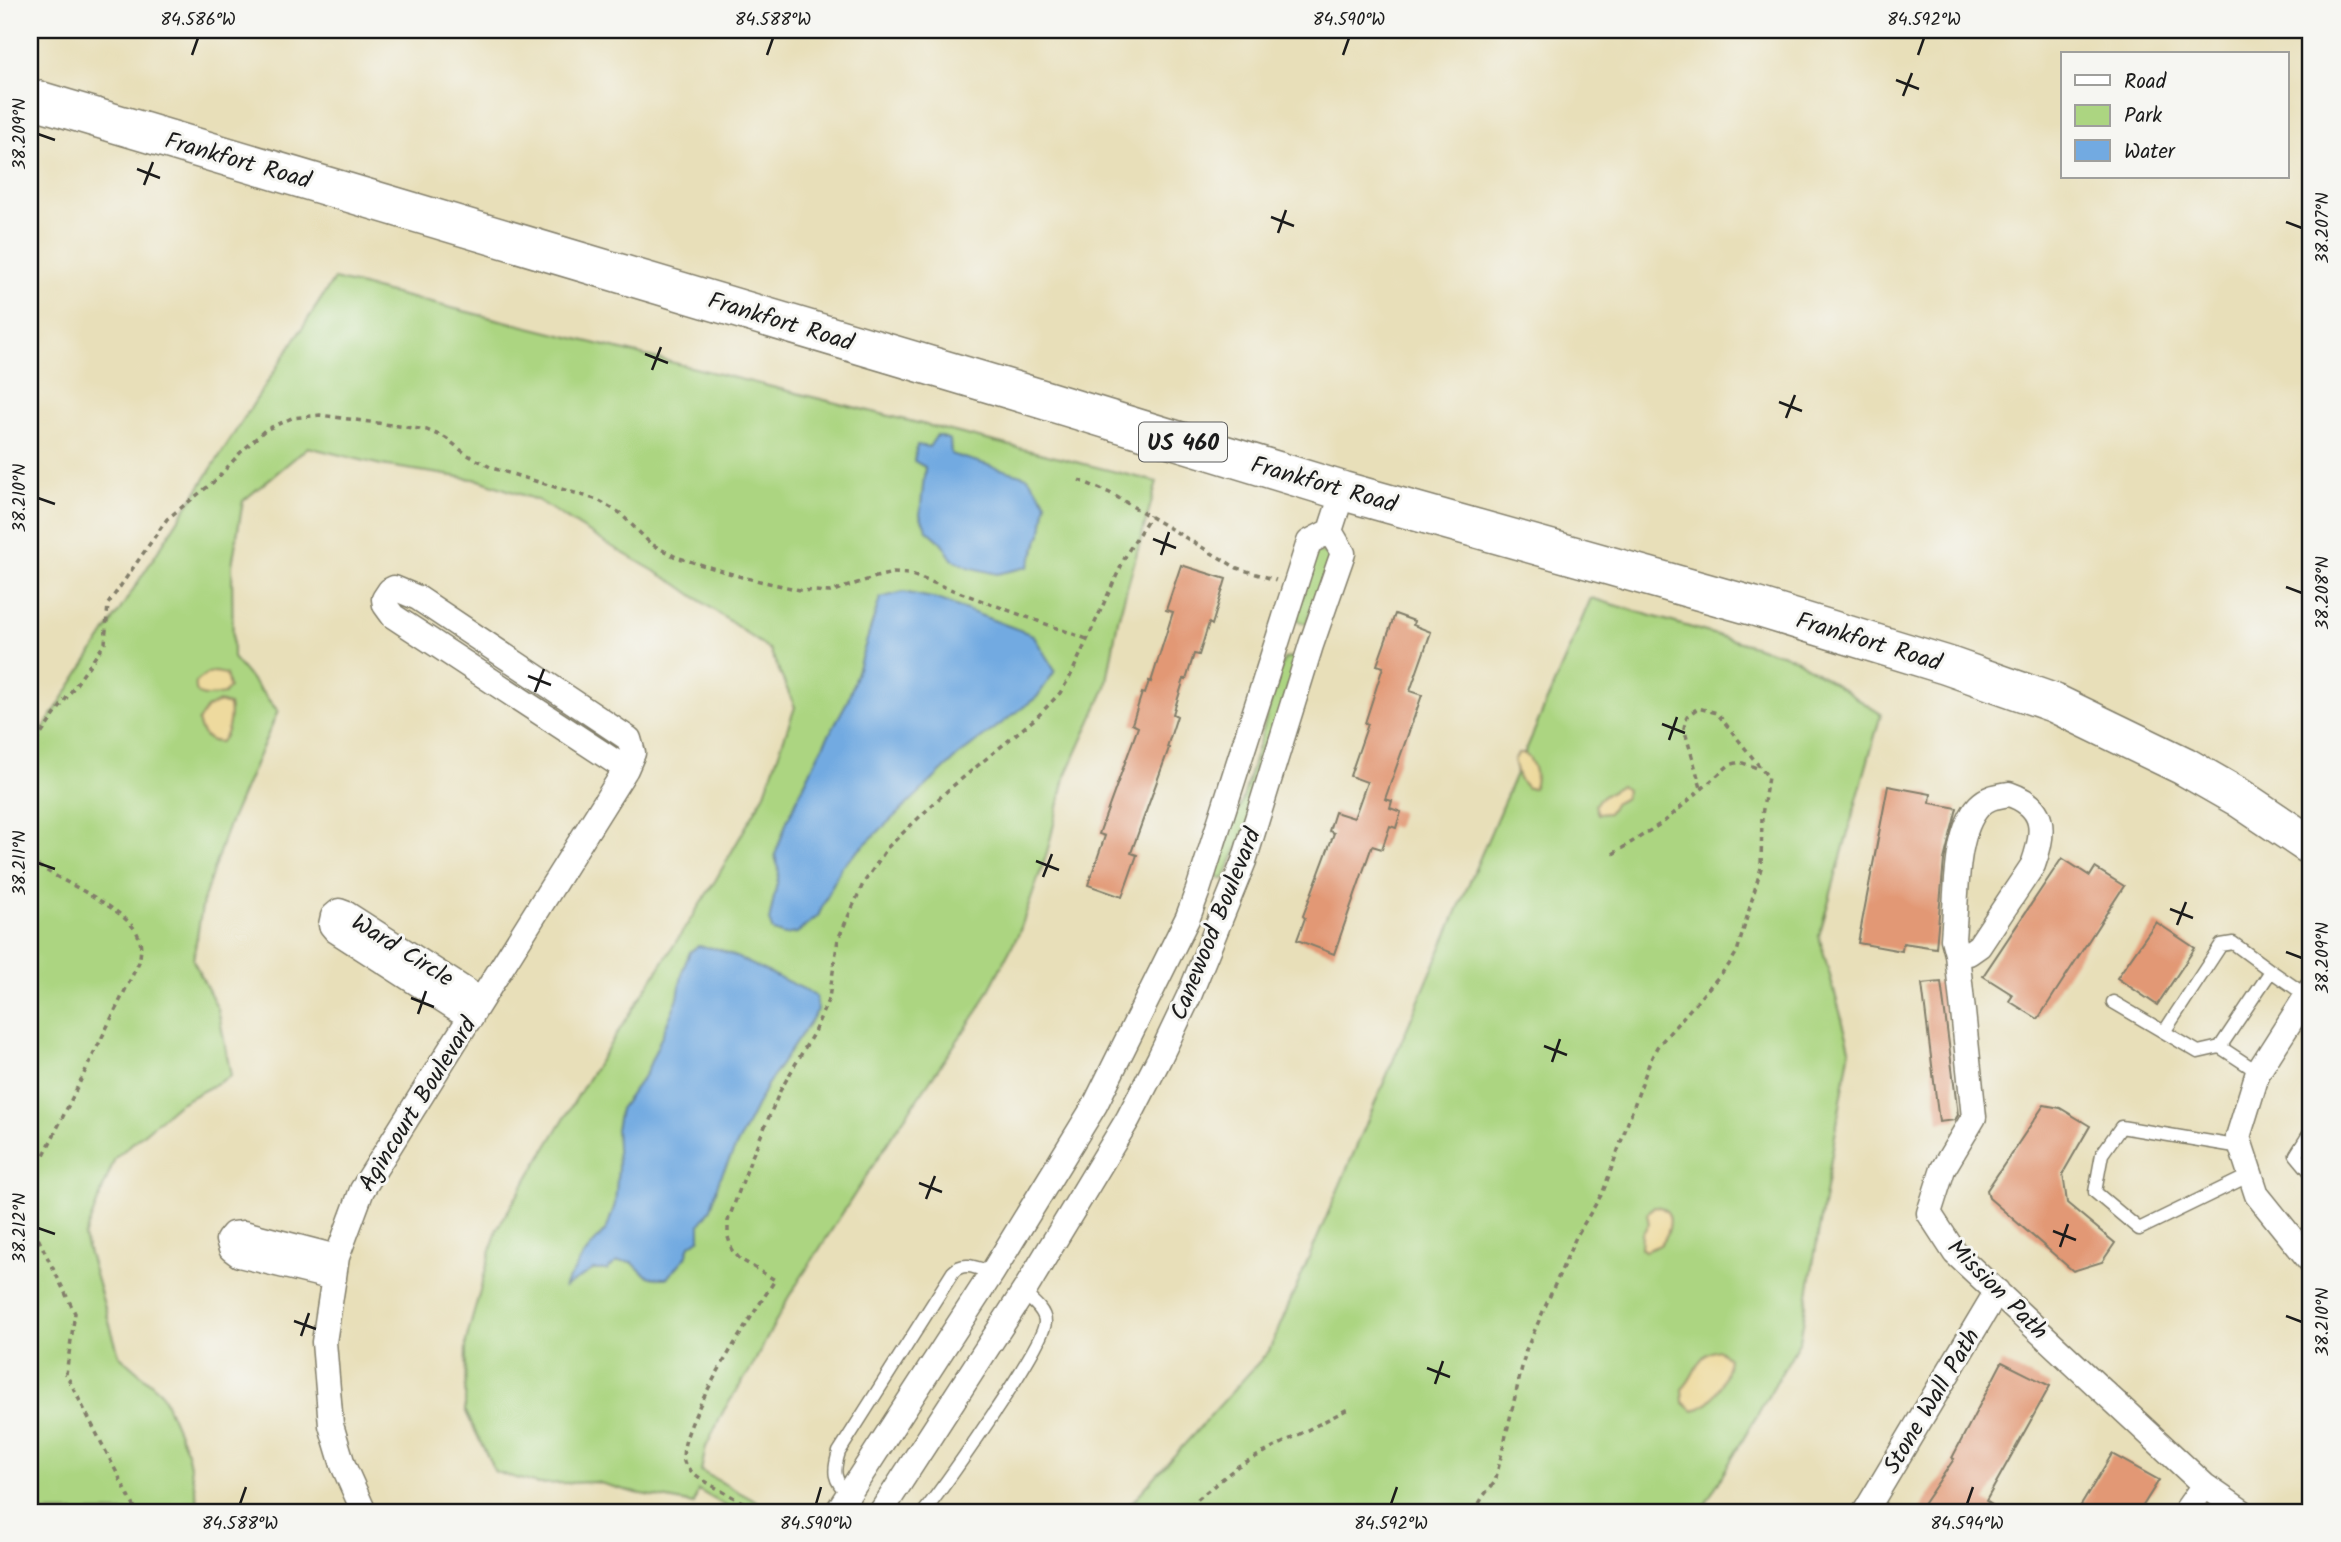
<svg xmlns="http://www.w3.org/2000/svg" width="2341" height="1542" font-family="Kalam,sans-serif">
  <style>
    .green { fill: #acd581; stroke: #64784e; stroke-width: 2 }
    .sand { fill: #eeda9e; stroke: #857b5d; stroke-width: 2 }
    .water { fill: #72aae1; stroke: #47637e; stroke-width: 2 }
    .building { fill: #e29874 }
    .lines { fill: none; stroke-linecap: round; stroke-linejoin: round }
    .lane-casing { stroke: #827e6a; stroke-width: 15 }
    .street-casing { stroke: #827e6a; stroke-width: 27 }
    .primary-casing { stroke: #827e6a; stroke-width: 41 }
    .path { stroke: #827e6a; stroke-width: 3.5; stroke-dasharray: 5 5; stroke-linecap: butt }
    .lane { stroke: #fff; stroke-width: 12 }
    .street { stroke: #fff; stroke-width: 24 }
    .primary { stroke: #fff; stroke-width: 38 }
    .ticks { fill: none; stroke: #1c1c1c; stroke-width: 2.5 }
    .labels { text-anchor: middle; stroke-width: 6; stroke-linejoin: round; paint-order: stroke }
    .shield { fill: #f6f6f2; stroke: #5d5d5c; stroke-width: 2 }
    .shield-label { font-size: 23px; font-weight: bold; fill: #1c1c1c }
    .street-label { font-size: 24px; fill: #1c1c1c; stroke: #f6f6f2 }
    .neatline { fill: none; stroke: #1c1c1c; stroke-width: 2.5 }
    .ticks-label { font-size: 18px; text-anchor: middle; fill: #1c1c1c }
  </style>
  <rect width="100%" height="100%" fill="#f6f6f2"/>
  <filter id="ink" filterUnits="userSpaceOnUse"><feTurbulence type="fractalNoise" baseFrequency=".0143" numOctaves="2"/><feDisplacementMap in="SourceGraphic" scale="14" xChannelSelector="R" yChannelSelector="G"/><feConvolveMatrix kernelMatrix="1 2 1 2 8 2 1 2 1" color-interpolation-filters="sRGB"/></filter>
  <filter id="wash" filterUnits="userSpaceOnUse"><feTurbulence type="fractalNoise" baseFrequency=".00686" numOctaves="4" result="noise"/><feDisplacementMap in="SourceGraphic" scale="28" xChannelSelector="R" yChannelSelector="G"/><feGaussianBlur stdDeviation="1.57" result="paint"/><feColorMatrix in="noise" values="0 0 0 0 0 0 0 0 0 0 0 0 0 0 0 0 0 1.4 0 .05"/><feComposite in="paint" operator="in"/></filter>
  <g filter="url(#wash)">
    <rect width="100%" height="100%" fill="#e8dfb9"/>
    <path class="green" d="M334 279 1157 482 1118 620 1106 687 1065 778 1047 853 1019 933 979 1009 892 1136 788 1298 752 1367 724 1410 706 1447 701 1471 775 1512H736L698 1490 694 1504 636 1493 596 1482 537 1484 495 1472 465 1410 466 1341 497 1229 588 1079 715 881 764 795 795 707 770 650 677 584 609 545 537 500 479 480 381 465 308 447 243 501 232 565 233 658 278 711 227 829 203 901 193 960 218 1009 231 1076 178 1104 115 1158 84 1237 119 1355 161 1392 187 1452 200 1512H30V749Z
      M1320 552 1329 555 1330 558 1306 624 1298 621 1297 616 1316 553Z
      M1591 598 1794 658 1881 714 1819 936 1850 1048 1800 1341 1701 1512H1266L1258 1510 1254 1512H1123L1269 1351Z
      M1289 657 1296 659 1253 813 1224 879 1219 878 1215 874 1243 798 1281 667 1284 659Z"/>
    <path class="sand" d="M215 672 226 674 229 687 224 694C211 696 193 701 196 682L208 673Z
      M219 702 229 705C231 715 229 735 220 742 206 742 201 733 198 721L207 708Z
      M1518 754H1525C1534 761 1539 779 1533 788H1527L1519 779 1514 760Z
      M1620 786 1626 790 1625 798 1614 804 1608 813 1598 814 1595 805 1599 799Z
      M1654 1206C1677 1208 1671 1232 1660 1245L1645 1251 1641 1248 1642 1234 1649 1224 1647 1214Z
      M1719 1350 1728 1358C1727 1379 1713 1406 1693 1411L1683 1402 1682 1389C1698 1374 1695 1353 1719 1350Z"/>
    <path class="water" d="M937 435 950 440 951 454 1028 477 1046 502 1042 532 1028 567 997 574 968 567 952 559 941 542 927 530 920 515 925 467 914 461 917 445 929 447Z
      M903 592 937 599 1033 635 1055 671 1037 697 958 756 841 867 818 916 797 933 784 935 773 931 769 921 779 873 775 855 787 821 819 753 848 700 880 598Z
      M698 946 719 949 808 991 816 997 818 1010 767 1085 740 1139 719 1180 711 1209 700 1224V1238L690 1245 686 1257 667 1278C648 1279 644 1275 632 1262H617L607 1270H593L563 1288 584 1255 607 1228 615 1204 618 1166 616 1129 620 1109 646 1073 678 998 683 969 690 952Z"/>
    <g id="blocks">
      <path class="building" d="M1181 565 1226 579 1212 625 1209 623 1199 655 1194 654 1186 680 1184 679 1173 714 1177 716 1167 747 1169 748 1131 853 1137 855 1122 897 1088 885 1105 836 1099 834 1138 727 1132 724 1142 693 1145 694 1149 681 1151 682 1173 612 1166 610Z
        M1395 614 1414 621 1413 625 1431 632 1410 691 1422 695 1385 799 1392 801 1390 808 1401 812 1396 828 1390 826 1382 849 1372 846 1334 954 1297 940 1305 918 1303 916 1334 833 1329 831 1335 812 1354 818 1367 782 1350 776 1368 724 1365 723 1383 667 1377 665Z
        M1888 786 1931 794 1930 803 1957 808 1944 860 1936 948 1903 943 1902 951 1858 943Z
        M2062 858 2090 876 2095 868 2124 886 2038 1019 2009 1001 2013 995 1983 976Z
        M2156 922 2195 948 2157 1005 2117 978Z
        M1941 982 1958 1115 1955 1120 1939 1122 1922 984Z
        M2044 1105 2060 1108 2090 1126 2063 1173 2067 1203 2115 1243 2102 1262 2073 1271 1989 1198 1987 1190Z
        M2002 1362 2050 1386 1986 1501 2003 1512H1918L1954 1459 1952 1458Z
        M2112 1454 2159 1480 2139 1512H2077Z"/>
    </g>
  </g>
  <g filter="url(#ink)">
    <use href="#blocks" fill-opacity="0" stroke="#827e6a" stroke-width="2"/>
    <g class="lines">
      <defs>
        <path id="lane" d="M2113 1002 2198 1052 2220 1047
          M2164 1032 2221 945 2233 943 2271 971
          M2258 1072 2220 1047 2271 971 2307 996
          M2311 1131 2296 1155 2311 1173
          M2241 1147 2121 1127 2102 1154 2095 1192 2139 1229 2250 1175
          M849 1494C833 1481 833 1471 839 1452L953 1272C964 1260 979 1269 992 1273
          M924 1512C944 1486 1045 1345 1045 1322 1045 1310 1031 1300 1023 1293"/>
        <path id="street" d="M394 588 418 598 629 739 633 753 626 769 393 616 385 605 384 599 390 590Z
          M2009 794C2047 807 2045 832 2033 865L1979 946 1969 953 1957 954 1953 939 1954 925C1957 891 1955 832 1979 806 1987 797 1998 796 2009 794Z
          M1957 954 1974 1117 1943 1169 1929 1213 1955 1253 2204 1485 2243 1512
          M2311 989 2258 1072 2238 1137 2257 1195 2311 1262
          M471 1018 336 931 331 925 333 916 339 911 347 914 481 1000
          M334 1278 239 1255 231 1249 228 1240 233 1234 244 1233 337 1257
          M364 1512 343 1465 331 1425 324 1342 337 1257 362 1190 626 769
          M837 1512 992 1273 1095 1105 1188 917 1198 890 1309 542 1330 531 1343 491
          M881 1512 1026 1288 1128 1119 1159 1059 1189 996 1244 861 1311 645 1343 553 1330 531
          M1865 1512 1997 1291
          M2185 1512 2204 1485"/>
        <path id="primary" d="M30 98 1012 390 1343 491 1753 606 1946 665 2054 703 2184 766 2238 797 2311 846"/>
      </defs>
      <use href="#lane" class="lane-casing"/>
      <use href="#street" class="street-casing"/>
      <use href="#primary" class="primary-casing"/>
      <path class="path" d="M1079 480 1110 493 1237 568 1276 580
        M30 750 105 643 108 604 167 519 216 480 240 453 265 430 292 418 320 415 427 430 446 438 466 454 492 468 598 500 620 513 651 544 676 557 742 577 800 590 830 592 876 577 893 573 909 574 1087 639
        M1613 854 1665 821 1729 765 1740 762 1760 769
        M30 860C57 881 124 905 138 935 142 943 141 953 139 962L43 1157 30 1165
        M30 1210 36 1234 75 1313 66 1374 137 1512
        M761 1512C745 1503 692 1478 685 1464 670 1435 757 1309 775 1280L740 1259 732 1250 728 1237V1221L751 1159 780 1091 814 1032 829 998 838 939 863 884 888 847 948 790 1037 717 1060 693 1070 677 1127 553 1150 516
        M1182 1512 1238 1466 1348 1409
        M1474 1512 1484 1495 1495 1482 1526 1350 1576 1237 1603 1192 1650 1061 1657 1047 1728 966 1737 952 1761 868 1762 815 1768 777 1717 713 1698 708 1687 716 1684 728 1701 788"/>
      <use href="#lane" class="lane"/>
      <use href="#street" class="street"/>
      <use href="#primary" class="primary"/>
    </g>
  </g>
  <path class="ticks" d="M192 55 198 38M767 55 773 38M1343 55 1349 38M1918 55 1924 38M1896 80 1919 89M1903 96 1912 73M38 134 55 140M137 169 160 178M144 185 153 162M1271 217 1294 226M2286 222 2302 228M1278 233 1286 210M645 354 668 363M652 370 661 347M1779 402 1802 411M1786 418 1795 395M38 498 55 504M1153 539 1176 548M1161 555 1169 532M2286 587 2302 593M528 676 551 685M535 692 544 669M1662 724 1685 733M1669 740 1677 717M1036 861 1059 870M38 863 55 869M1043 877 1052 854M2170 909 2193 918M2177 925 2186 902M2286 952 2302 958M411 998 434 1007M418 1014 426 991M1544 1046 1567 1055M1552 1062 1560 1039M919 1183 942 1192M926 1199 935 1176M38 1228 55 1234M2053 1231 2076 1240M2060 1247 2068 1224M2286 1316 2302 1322M294 1321 316 1329M301 1336 309 1313M1427 1368 1450 1377M1435 1384 1443 1361M240 1504 246 1487M816 1504 821 1487M1391 1504 1397 1487M1967 1504 1973 1487"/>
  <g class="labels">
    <rect class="shield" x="1139" y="422.5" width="88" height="39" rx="5"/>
    <g class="shield-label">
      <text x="1183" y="450">US 460</text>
    </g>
    <g class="street-label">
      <text transform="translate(238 160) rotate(16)" y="8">Frankfort Road</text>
      <text transform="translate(781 321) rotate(17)" y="8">Frankfort Road</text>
      <text transform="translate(1324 484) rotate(16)" y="8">Frankfort Road</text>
      <text transform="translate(1869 641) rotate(17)" y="8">Frankfort Road</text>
      <text transform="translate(1215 924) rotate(-68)" y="8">Canewood Boulevard</text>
      <text transform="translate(403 950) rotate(32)" y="8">Ward Circle</text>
      <text transform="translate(417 1104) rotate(-58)" y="8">Agincourt Boulevard</text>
      <text transform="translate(1998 1289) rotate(45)" y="8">Mission Path</text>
      <text transform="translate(1931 1401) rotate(-59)" y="8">Stone Wall Path</text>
    </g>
  </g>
  <rect width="2341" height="1542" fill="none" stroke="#f6f6f2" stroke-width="77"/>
  <rect x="2061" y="52" width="228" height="126" fill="#f6f6f2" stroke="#9f9f9c" stroke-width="2"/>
  <rect x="2075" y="75" width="35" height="10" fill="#ffffff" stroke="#9f9f9c" stroke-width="2"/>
  <text x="2124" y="88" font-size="21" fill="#1c1c1c">Road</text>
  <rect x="2075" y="105" width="35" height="21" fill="#acd581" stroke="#9f9f9c" stroke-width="2"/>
  <text x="2124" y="122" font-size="21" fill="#1c1c1c">Park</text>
  <rect x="2075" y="140" width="35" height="21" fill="#72aae1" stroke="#9f9f9c" stroke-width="2"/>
  <text x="2124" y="158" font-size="21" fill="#1c1c1c">Water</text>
  <rect x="38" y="38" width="2264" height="1466" class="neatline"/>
  <g class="ticks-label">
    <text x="198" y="25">84.586°W</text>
    <text x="773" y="25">84.588°W</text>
    <text x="1349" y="25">84.590°W</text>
    <text x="1924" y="25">84.592°W</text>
    <text transform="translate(19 134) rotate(-90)" y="6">38.209°N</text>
    <text transform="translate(2322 228) rotate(-90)" y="6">38.207°N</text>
    <text transform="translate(19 498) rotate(-90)" y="6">38.210°N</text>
    <text transform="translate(2322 593) rotate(-90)" y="6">38.208°N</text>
    <text transform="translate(19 863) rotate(-90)" y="6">38.211°N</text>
    <text transform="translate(2322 958) rotate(-90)" y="6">38.209°N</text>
    <text transform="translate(19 1228) rotate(-90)" y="6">38.212°N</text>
    <text transform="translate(2322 1322) rotate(-90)" y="6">38.210°N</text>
    <text x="240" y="1529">84.588°W</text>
    <text x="816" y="1529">84.590°W</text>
    <text x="1391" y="1529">84.592°W</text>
    <text x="1967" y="1529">84.594°W</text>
  </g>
</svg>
